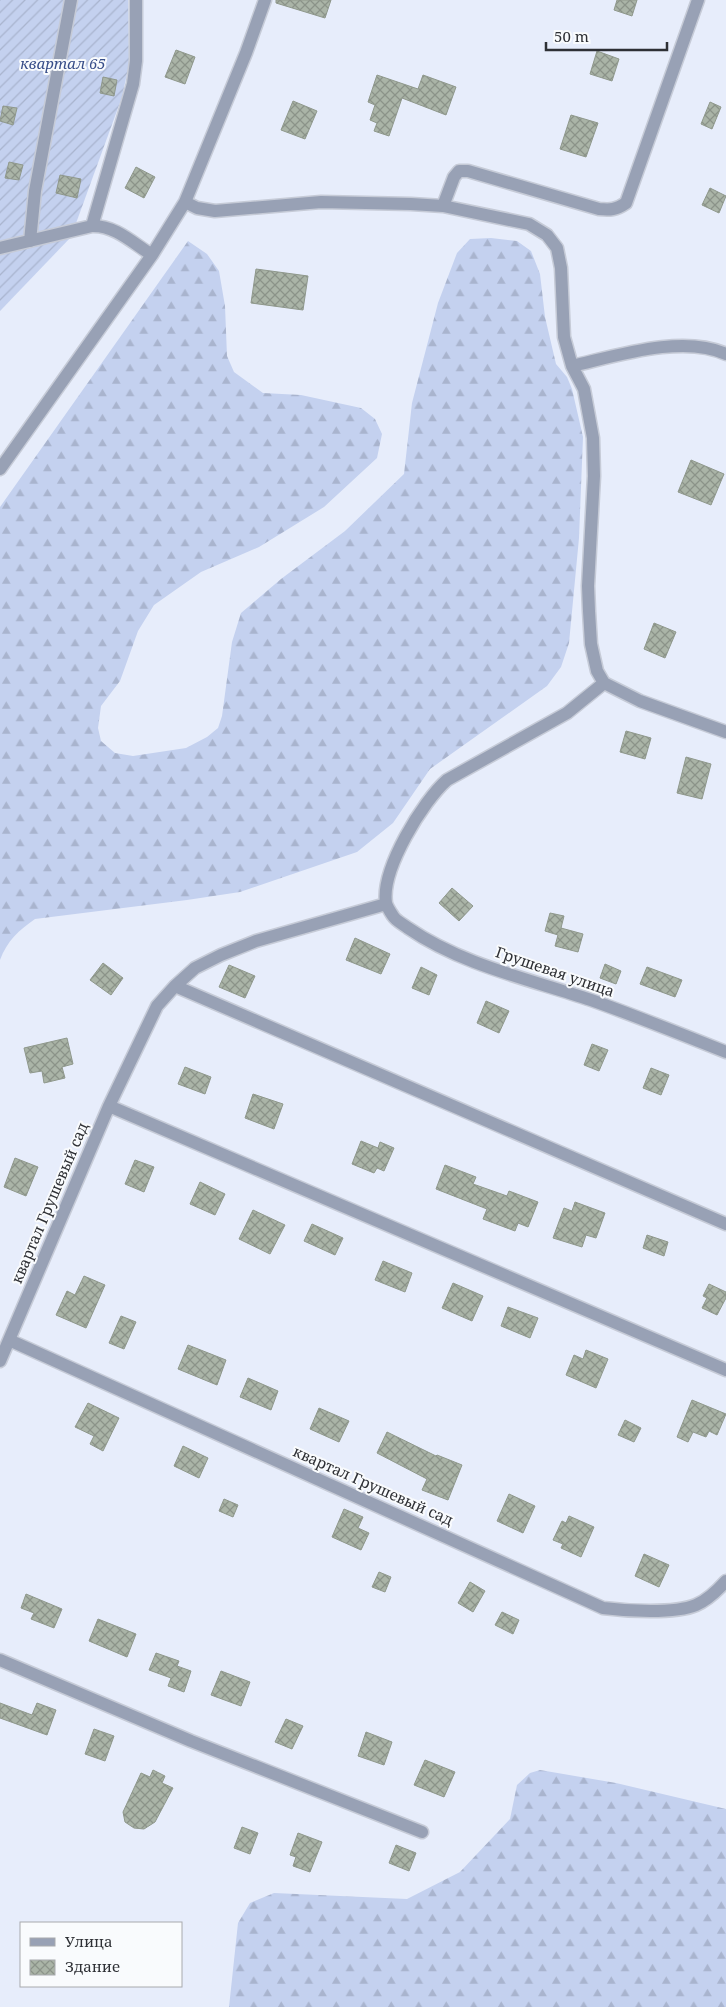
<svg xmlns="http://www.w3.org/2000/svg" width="726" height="2007" font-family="'Noto Serif',serif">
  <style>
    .forest { fill: url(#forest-firs) }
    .garden { fill: url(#garden-furrows) }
    .building { fill: url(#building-cross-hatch); stroke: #8f988c }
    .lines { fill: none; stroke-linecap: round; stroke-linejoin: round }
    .minor-casing { stroke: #c6cbd7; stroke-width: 15 }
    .minor { stroke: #98a1b5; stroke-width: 12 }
    .labels { text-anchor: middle; stroke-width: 4; stroke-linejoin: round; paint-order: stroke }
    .park-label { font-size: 15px; font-style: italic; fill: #384e89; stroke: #f9fbfd }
    .street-label { font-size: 15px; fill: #2e3035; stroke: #f9fbfd }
  </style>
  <defs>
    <pattern id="forest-firs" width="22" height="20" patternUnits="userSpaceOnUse" patternTransform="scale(1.25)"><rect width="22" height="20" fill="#c4d1ef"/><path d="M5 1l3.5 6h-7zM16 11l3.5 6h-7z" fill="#a9b4ce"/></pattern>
    <pattern id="garden-furrows" width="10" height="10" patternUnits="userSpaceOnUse" patternTransform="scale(1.25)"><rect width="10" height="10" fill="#c4d1ef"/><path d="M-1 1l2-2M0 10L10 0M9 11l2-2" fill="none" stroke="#a9b4ce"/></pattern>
    <pattern id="building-cross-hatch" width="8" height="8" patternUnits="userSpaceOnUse" patternTransform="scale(1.25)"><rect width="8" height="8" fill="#aab4a7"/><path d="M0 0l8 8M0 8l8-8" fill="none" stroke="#8b9389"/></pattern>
  </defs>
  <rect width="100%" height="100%" fill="#e7edfb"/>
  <path class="forest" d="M491 238 517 241 531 251 540 274 545 317 556 364 567 377 572 389 583 437 579 538 569 643 561 667 547 686 430 769 393 823 357 852 240 892 187 900 35 919C19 930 7 941 0 960V507L188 241 207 254 219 271 225 306 227 356 234 372 263 393 301 395 361 408 375 419 382 434 377 458 324 507 259 547 201 572 154 605 138 631 120 681 101 706 98 728 101 741 115 753 133 756 186 748 207 737 218 728 222 716 232 642 241 613 281 579 345 531 404 474 412 403 438 303 457 253 470 239Z
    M540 1770 616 1783 726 1809V2007H229L238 1923 250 1903 274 1893 407 1899 460 1872 510 1819 517 1785 530 1773Z"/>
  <path class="garden" d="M0 0H128L129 64 122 97 71 237 0 311Z"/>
  <path class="building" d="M276 0H331L325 18 276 3Z
    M617 0H637L632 16 614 10Z
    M176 50 195 57 185 84 165 77Z
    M597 51 619 59 612 81 590 74Z
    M377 75 418 89 423 75 456 87 446 115 402 98 389 136 374 131 377 123 370 120 375 105 368 102Z
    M103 77 117 80 114 96 100 93Z
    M293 101 317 111 305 139 281 130Z
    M710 102 721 107 712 129 701 124Z
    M3 106 17 108 13 125 0 121Z
    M571 115 598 123 586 157 560 149Z
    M9 162 23 165 19 180 5 178Z
    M136 167 155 177 144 198 125 188Z
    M60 175 81 179 77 198 56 193Z
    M710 188 726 196 719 213 702 205Z
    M256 269 308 276 303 310 251 303Z
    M691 460 724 474 711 505 678 492Z
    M654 623 676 632 665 658 644 649Z
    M626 731 651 738 645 759 620 752Z
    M686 757 711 764 702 799 677 793Z
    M452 888 473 906 459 921 439 903Z
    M550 913 564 916 561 928 583 934 578 952 555 946 558 935 545 931Z
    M355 938 390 954 381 974 346 960Z
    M103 963 123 978 111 995 90 980Z
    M605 964 621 971 616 984 600 978Z
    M229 965 255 976 245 998 219 987Z
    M421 967 437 975 429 995 412 988Z
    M647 967 682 980 675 997 640 984Z
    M486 1001 509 1011 499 1033 477 1023Z
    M67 1038 73 1064 62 1067 65 1078 44 1083 42 1071 30 1073 24 1048Z
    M592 1044 608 1050 599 1071 584 1065Z
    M185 1067 211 1077 205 1094 178 1084Z
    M651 1068 669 1075 661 1095 643 1088Z
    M253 1094 283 1104 274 1129 245 1118Z
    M361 1141 378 1148 380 1142 394 1148 384 1171 377 1168 374 1173 352 1164Z
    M15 1158 38 1167 26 1196 4 1187Z
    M135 1160 154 1167 144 1192 125 1184Z
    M445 1165 476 1177 473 1184 507 1196 509 1191 538 1202 528 1227 518 1223 515 1231 483 1219 487 1209 436 1189Z
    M200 1182 225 1194 215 1215 190 1204Z
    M575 1202 605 1213 596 1238 586 1235 582 1247 553 1238 564 1208 572 1211Z
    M253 1210 285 1225 270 1254 239 1239Z
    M312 1224 343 1238 335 1255 304 1241Z
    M647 1235 668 1242 664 1256 643 1248Z
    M383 1261 412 1273 405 1292 375 1280Z
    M84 1276 105 1285 86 1328 56 1315 67 1291 75 1295Z
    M453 1283 483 1296 472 1321 442 1308Z
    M709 1284 726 1292V1298L717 1315 702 1308 707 1298 703 1296Z
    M508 1307 538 1318 530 1338 501 1326Z
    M121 1316 136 1322 124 1349 109 1343Z
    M188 1345 226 1360 217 1385 178 1369Z
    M586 1350 608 1359 596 1388 566 1375 574 1355 583 1359Z
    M248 1378 278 1391 271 1410 240 1397Z
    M692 1400 726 1414 717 1435 709 1431 706 1437 693 1432 688 1442 677 1437Z
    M88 1403 119 1418 103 1451 90 1444 94 1436 75 1427Z
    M319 1408 349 1421 339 1442 310 1429Z
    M625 1420 641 1428 634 1442 618 1435Z
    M387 1432 436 1456 437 1455 462 1465 448 1500 422 1490 427 1479 377 1453Z
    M183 1446 208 1458 199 1478 174 1466Z
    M509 1494 535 1506 523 1533 497 1521Z
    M224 1499 238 1505 233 1517 219 1511Z
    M344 1509 363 1517 358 1528 369 1533 361 1550 332 1537Z
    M569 1516 594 1527 581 1557 561 1548 563 1544 553 1540 562 1521 566 1523Z
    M644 1554 669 1565 659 1587 635 1576Z
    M379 1572 391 1577 385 1592 372 1587Z
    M470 1582 485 1591 473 1612 458 1603Z
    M26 1594 62 1609 54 1628 31 1619 34 1613 21 1608Z
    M502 1612 519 1620 513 1634 495 1625Z
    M98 1619 136 1634 127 1657 89 1641Z
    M156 1653 179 1661 177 1666 191 1671 184 1692 168 1686 171 1678 149 1670Z
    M221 1671 250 1682 241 1706 211 1695Z
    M0 1703 32 1715 37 1703 56 1710 47 1735 0 1718Z
    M286 1719 303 1726 292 1749 275 1742Z
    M94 1729 114 1736 105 1761 85 1754Z
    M366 1732 392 1742 384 1765 358 1756Z
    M425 1760 455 1772 444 1797 414 1785Z
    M153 1770 165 1776 162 1783 173 1788 155 1822 144 1829 134 1828 125 1822 123 1812 141 1773 150 1777Z
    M242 1827 258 1833 250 1854 234 1848Z
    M298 1833 322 1842 310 1872 293 1866 296 1857 290 1855Z
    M396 1845 416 1853 409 1871 389 1863Z"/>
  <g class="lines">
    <defs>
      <path id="minor" d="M185 202 197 208 215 211 321 202 411 204 443 206 529 224 547 235 557 248 561 268 564 337 572 366 584 389 593 438 594 476 588 586 589 611 591 644 597 671 604 683
        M443 206 454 177 459 171H468L599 209C610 210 616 210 626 203L698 0
        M92 226 133 84 136 61V0
        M30 241 35 191 71 0
        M0 248 92 226C115 225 134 244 152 255
        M572 366C616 356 683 334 726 354
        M0 469 152 255 185 202 246 53 265 0
        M604 683 567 713 447 780C423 801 381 869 386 903 387 907 391 913 393 916 396 921 403 924 408 928 462 965 529 979 591 1000 636 1016 681 1034 726 1052
        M604 683 640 701 726 732
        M175 986 726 1224
        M109 1106 726 1370
        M9 1340 603 1608C626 1611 675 1614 696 1605 708 1600 717 1591 726 1581
        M0 1361 109 1106 157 1006 175 986 195 968 221 955 256 941 386 904
        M0 1660 191 1741 422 1832"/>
    </defs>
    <use href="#minor" class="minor-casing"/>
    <use href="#minor" class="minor"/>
  </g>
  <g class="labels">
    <g class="park-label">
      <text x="63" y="69">квартал 65</text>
    </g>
    <g class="street-label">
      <text transform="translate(555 972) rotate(19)" y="5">Грушевая улица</text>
      <text transform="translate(50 1203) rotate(-67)" y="5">квартал Грушевый сад</text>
      <text transform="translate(373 1486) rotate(24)" y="5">квартал Грушевый сад</text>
    </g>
  </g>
  <rect x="20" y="1922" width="162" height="65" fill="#f9fbfd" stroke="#a8aaad"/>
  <rect x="30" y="1938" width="25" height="8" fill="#98a1b5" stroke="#a8aaad"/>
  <text x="65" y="1947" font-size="15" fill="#2e3035">Улица</text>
  <rect x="30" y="1960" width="25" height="15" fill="url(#building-cross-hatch)" stroke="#a8aaad"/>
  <text x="65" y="1972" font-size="15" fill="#2e3035">Здание</text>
  <path d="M546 42v8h121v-8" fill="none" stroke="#2e3035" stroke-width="2.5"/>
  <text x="554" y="42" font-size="15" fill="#2e3035" stroke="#f9fbfd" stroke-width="4" paint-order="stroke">50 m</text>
</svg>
